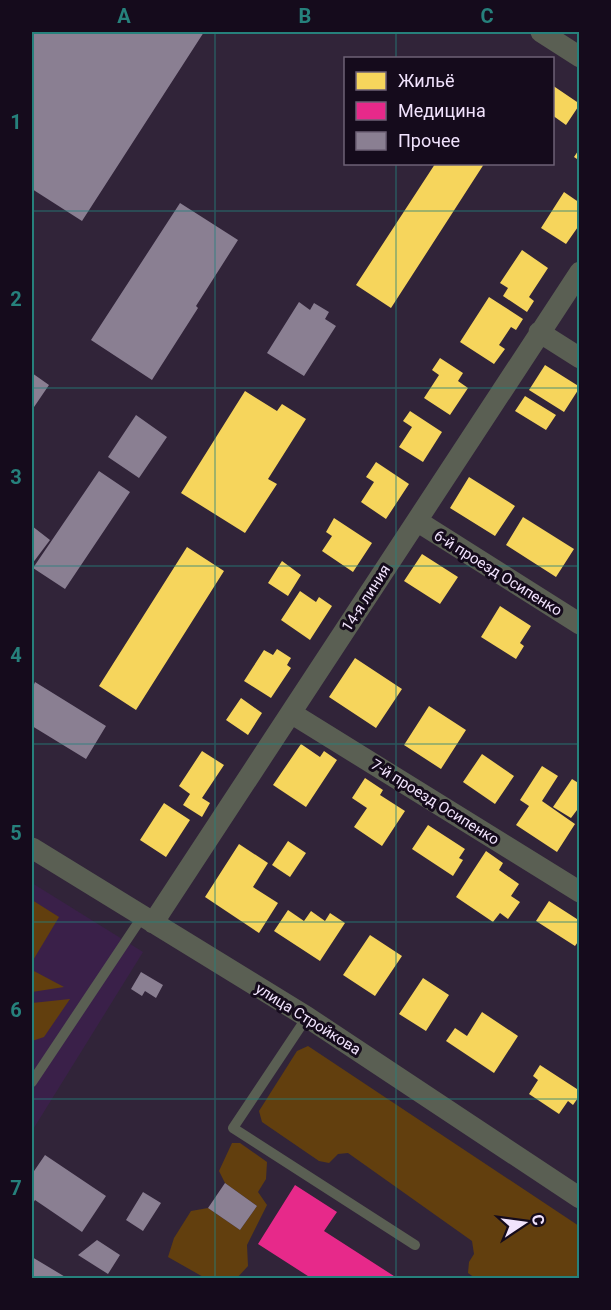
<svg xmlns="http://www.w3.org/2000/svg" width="611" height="1310" font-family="Roboto,sans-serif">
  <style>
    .built { fill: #3a2049 }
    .green { fill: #623f0e }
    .homes { fill: #f6d55c }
    .health { fill: #e7298a }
    .building { fill: #8a7f92 }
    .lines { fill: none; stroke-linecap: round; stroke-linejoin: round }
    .lane { stroke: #5a5f53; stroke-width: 10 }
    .street { stroke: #5a5f53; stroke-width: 21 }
    .grid { fill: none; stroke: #26817c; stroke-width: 1.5; stroke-opacity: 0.55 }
    .labels { text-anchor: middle; stroke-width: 6; stroke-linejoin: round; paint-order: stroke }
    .street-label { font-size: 15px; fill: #f1e3fd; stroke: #150b1c }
    .neatline { fill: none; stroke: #26817c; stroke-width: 2 }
    .grid-label { font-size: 20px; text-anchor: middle; font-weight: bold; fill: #26817c }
  </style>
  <rect width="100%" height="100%" fill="#312439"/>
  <path class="built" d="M32 883 143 952 32 1131Z"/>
  <path class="green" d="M32 900 59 917 32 962Z
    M32 970 64 987 32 992Z
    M70 999 44 1037 32 1041V1003Z
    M308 1046 579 1226V1278H475L468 1273 469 1262 474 1254 472 1241 348 1153 338 1154 329 1163 319 1161 262 1122 259 1111 297 1051Z
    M232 1143H240L267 1162 266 1179 258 1192 267 1205 247 1245 248 1266 237 1278H205L168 1257 174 1238 191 1211 208 1208 240 1230 257 1206 225 1183 219 1171Z"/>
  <path class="homes" d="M552 85 580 104 566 125 552 115Z
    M580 148V161L574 157Z
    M435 164H484L391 308 356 285Z
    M564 192 580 203 577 210 580 211V224L566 244 541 228Z
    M522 250 548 268 529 297 534 301 527 312 503 296 508 288 500 283Z
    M489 297 523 319 516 330 511 327 499 345 505 349 494 364 460 342Z
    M440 358 463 373 458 381 468 388 450 415 424 398 439 375 432 370Z
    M545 365 580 387 564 412 529 390Z
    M245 391 277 411 282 404 306 419 268 479 277 484 245 533 181 493Z
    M525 396 556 415 546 430 515 411Z
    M410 411 442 432 423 462 399 447 412 427 403 421Z
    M376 462 409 484 386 519 361 502 374 482 366 477Z
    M469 477 515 506 495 536 450 508Z
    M523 517 574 549 556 577 506 545Z
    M334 518 372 543 353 572 322 551 332 536 326 532Z
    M187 547 224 571 136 710 99 686Z
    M422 554 458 577 440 604 404 581Z
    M282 561 301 575 288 596 268 583Z
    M300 591 316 602 319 597 332 606 310 640 281 620Z
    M500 606 531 626 520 643 524 646 516 659 481 637Z
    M277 649 291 658 287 665 291 668 271 698 244 681 264 650 273 655Z
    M355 658 402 689 376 728 329 697Z
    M241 698 262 713 248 735 226 720Z
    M429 706 466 730 441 769 404 745Z
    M301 744 320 757 324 751 337 760 306 807 273 785Z
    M202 751 224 765 202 798 210 803 202 817 183 805 190 794 179 786Z
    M482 754 514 776 495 804 463 782Z
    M542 766 558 776 542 801 575 824 557 852 516 825 529 806 520 800Z
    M365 778 383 790 380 795 405 811 382 846 354 827 367 808 352 798Z
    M572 779 580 784V806L571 818 553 807Z
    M164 803 190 820 166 857 140 840Z
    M428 825 465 849 459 858 463 860 453 876 412 849Z
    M288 841 306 853 290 877 272 865Z
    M239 844 268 863 253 887 278 903 259 933 205 897Z
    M486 851 503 863 499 870 519 884 511 896 520 902 508 919 500 913 493 922 456 897Z
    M549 901 580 921V939L575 946 536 921Z
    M288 910 304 921 311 911 325 921 330 913 345 923 320 961 274 931Z
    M370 935 402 956 375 996 343 975Z
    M423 978 449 995 426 1031 399 1014Z
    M482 1012 518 1036 494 1073 446 1041 455 1028 467 1036Z
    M540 1065 580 1091V1095L573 1105 568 1101 559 1114 529 1094 538 1080 533 1076Z"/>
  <path class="health" d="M295 1185 337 1212 324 1231 397 1278H311L258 1244Z"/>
  <path class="building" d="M32 32H204L82 221 32 189Z
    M180 203 238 240 196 306 198 308 152 380 91 340Z
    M299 302 310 310 314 303 329 312 325 319 336 326 304 376 267 353Z
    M32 373 49 385 32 410Z
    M136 415 167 437 139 478 108 457Z
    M99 471 130 492 65 589 33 568Z
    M32 526 50 540 32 564Z
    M35 682 106 726 86 759 32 726V689Z
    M141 972 163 985 156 998 145 991 142 996 131 989Z
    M45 1155 106 1196 82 1232 35 1200 32 1205V1174Z
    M225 1183 257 1206 240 1230 208 1208Z
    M143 1192 161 1203 143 1231 126 1220Z
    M97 1240 120 1255 108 1274 78 1255Z
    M32 1257 67 1278H32Z"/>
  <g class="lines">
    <path class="lane" d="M307 1017 233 1128 415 1245
      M32 1082 142 917"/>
    <path class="street" d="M541 32 580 57
      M539 332 580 358
      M417 521 580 624
      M291 713 580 892
      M32 848 307 1017 580 1198
      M153 923 580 272"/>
  </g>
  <path class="grid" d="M215 32V1278M396 32V58M396 164V1278M32 211H580M32 388H580M32 566H580M32 744H580M32 922H580M32 1099H580"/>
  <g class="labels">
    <g class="street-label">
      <text transform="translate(498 573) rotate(32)" y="5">6-й проезд Осипенко</text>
      <text transform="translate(366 598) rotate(-57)" y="5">14-я линия</text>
      <text transform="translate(435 802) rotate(32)" y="5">7-й проезд Осипенко</text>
      <text transform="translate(308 1019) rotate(32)" y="5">улица Стройкова</text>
    </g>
  </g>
  <rect width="611" height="1310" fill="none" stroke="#150b1c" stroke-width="66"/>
  <rect x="344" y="57" width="210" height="108" fill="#150b1c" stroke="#6d6176" stroke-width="1.5"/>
  <rect x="356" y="72" width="30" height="18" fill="#f6d55c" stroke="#6d6176" stroke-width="1.5"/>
  <text x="398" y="87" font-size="18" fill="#f1e3fd">Жильё</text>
  <rect x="356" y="102" width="30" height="18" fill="#e7298a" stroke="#6d6176" stroke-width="1.5"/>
  <text x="398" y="117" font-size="18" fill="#f1e3fd">Медицина</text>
  <rect x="356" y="132" width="30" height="18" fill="#8a7f92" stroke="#6d6176" stroke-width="1.5"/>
  <text x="398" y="147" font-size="18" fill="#f1e3fd">Прочее</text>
  <g transform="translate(524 1223) rotate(77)" stroke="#150b1c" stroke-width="4.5" paint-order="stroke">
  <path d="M0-4.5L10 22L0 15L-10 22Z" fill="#f1e3fd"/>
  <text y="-9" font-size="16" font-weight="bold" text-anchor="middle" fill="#f1e3fd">С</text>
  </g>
  <rect x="33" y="33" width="545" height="1244" class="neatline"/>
  <g class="grid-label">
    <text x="124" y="23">A</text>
    <text x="305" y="23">B</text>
    <text x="487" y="23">C</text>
    <text x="16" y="129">1</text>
    <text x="16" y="306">2</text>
    <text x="16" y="484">3</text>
    <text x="16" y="662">4</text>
    <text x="16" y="840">5</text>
    <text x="16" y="1017">6</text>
    <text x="16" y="1195">7</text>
  </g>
</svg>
